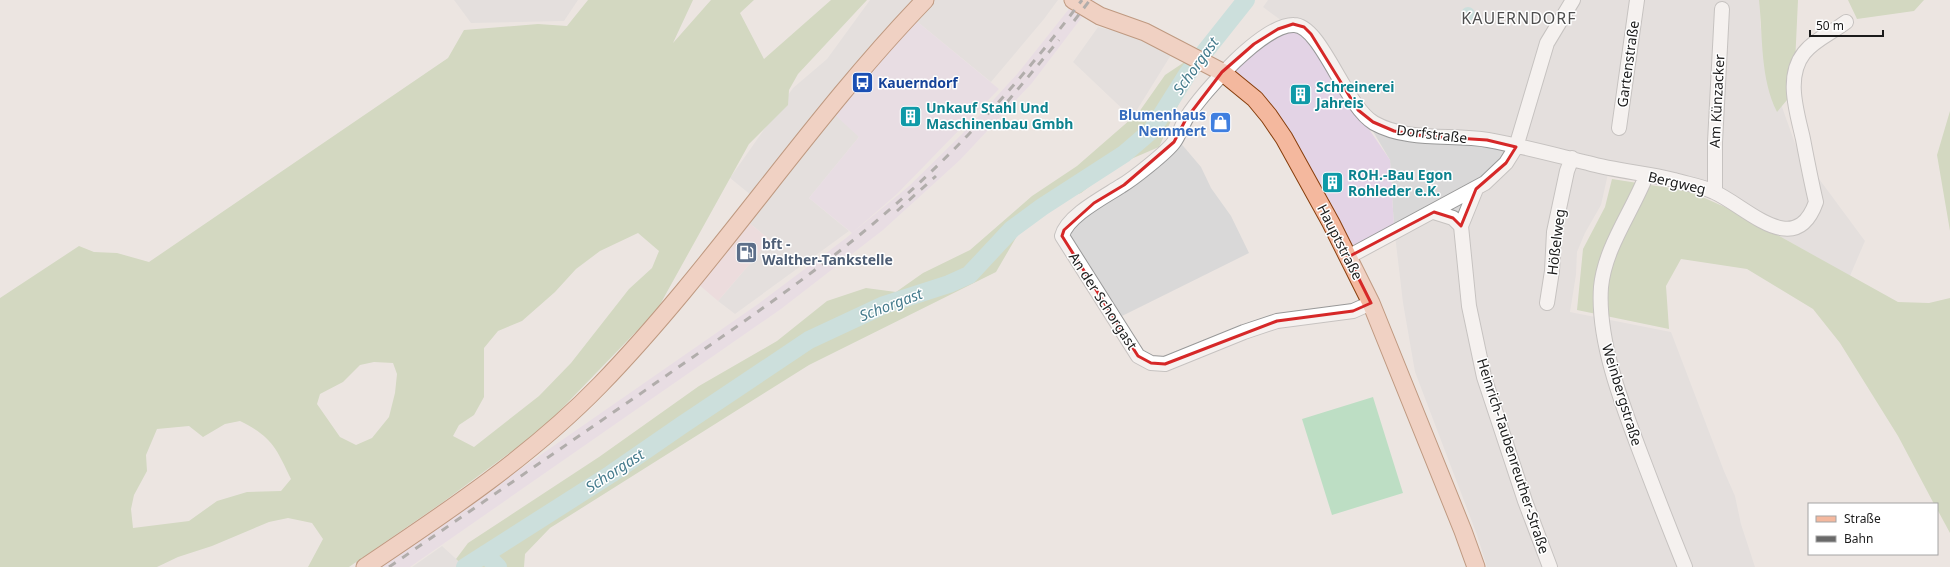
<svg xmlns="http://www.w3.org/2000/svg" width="1950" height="567" font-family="'Noto Sans',sans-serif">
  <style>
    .residential { fill: #d9d8d8 }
    .commercial { fill: #ecd1d7 }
    .industrial { fill: #e3d3e5 }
    .forest { fill: #b3c899; fill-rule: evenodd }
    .pitch { fill: #84d6a0 }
    .water { fill: #a4d7d5 }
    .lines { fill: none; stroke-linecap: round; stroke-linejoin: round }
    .river { stroke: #a4d7d5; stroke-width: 18 }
    .minor-casing { stroke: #989898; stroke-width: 16 }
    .major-casing { stroke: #873d0b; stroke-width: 19 }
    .minor { stroke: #fff; stroke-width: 14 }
    .major { stroke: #f4b89e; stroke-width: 17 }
    .rail { stroke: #696969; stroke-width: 3; stroke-dasharray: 8 8; stroke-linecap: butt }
    .marked { fill: none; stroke: #d62828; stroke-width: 3; stroke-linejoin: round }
    .labels { text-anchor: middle; stroke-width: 3; stroke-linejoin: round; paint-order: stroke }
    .street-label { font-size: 14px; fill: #1b1b1b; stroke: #fff }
    .transit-label { font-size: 14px; font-weight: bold; fill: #164399; stroke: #fff; text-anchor: start }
    .culture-label { font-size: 14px; font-weight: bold; fill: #0d838f; stroke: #fff; text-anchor: start }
    .shop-label { font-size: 14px; font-weight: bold; fill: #366cbe; stroke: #fff; text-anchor: end }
    .service-label { font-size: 14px; font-weight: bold; fill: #4e5e75; stroke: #fff; text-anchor: start }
    .water-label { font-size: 15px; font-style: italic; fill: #467c8d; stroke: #fff }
    .quarter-label { font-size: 16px; letter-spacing: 1px; fill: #4e4e4e; stroke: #fff }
  </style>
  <rect width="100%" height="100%" fill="#ece5e1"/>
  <path class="residential" d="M454 0H578L564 21 471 23Z
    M870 0H1058L1044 19 991 82 914 19 859 137 809 198 849 231 735 314 718 301 770 240 748 222 762 204 730 178 793 88 827 59Z
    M1268 0H1761L1760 22 1765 59 1797 149 1865 241 1850 276 1700 191 1608 174 1601 205 1585 233 1577 252 1576 275 1570 312 1671 332 1724 471 1735 496 1741 524 1755 567H1487L1477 535 1415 372 1403 303 1394 227 1390 160 1311 27 1282 21 1263 7Z
    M1098 27 1136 36 1171 55 1132 118 1073 62Z
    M1173 134 1201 167 1211 188 1231 216 1249 253 1120 317 1060 231 1161 149Z
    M442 546 465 567H412Z"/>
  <path class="commercial" d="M748 222 770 240 718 301 698 284Z"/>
  <path class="industrial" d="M1076 0H1095L1032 83 960 160 883 230 781 309 410 567H379L758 304 846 238 909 186 962 134 1018 73Z
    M914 19 999 89 897 194 852 233 809 198 859 137 833 113Z
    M1288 28 1308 35 1349 100 1390 160 1394 227 1361 245H1353L1346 241 1228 71Z"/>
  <path class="forest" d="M588 0H693L673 43 711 0H754L740 13 764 59 831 0H867L798 74 789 90 788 105 749 144 657 310 542 429 443 502 349 567H308L323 539 312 523 288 518 269 522 212 546 178 557 157 567H0V298L79 246 94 252 117 253 149 262 448 58 464 30 538 24 567 26ZM638 233 659 251 652 268 629 289 571 363 539 396 474 447 453 436 459 425 474 415 484 397V348L498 331 522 321 555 292 576 269 600 251ZM374 362 393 363 397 374 395 393 389 417 372 438 356 445 340 437 317 404 320 394 343 382 360 365ZM240 421C272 437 276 448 291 479L281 491 247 492 217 501 189 521 133 528 131 509 134 495 147 471 146 455 157 429 189 426 203 437 225 424Z
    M1759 0H1798L1795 64 1787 100 1777 112C1760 78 1763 37 1759 0Z
    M1848 0H1924L1914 11 1857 19Z
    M1192 57 1204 65 1192 75 1159 147 1117 165 1081 193 1061 200 1021 229 996 272 809 365 550 528 525 554 524 567H465L456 559 468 543 599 457 699 386 777 341 827 301 866 288 896 292 923 273 970 250 1032 196 1077 166 1139 112 1165 75Z
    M1950 111V231L1937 155Z
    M1612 179 1689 191 1736 212 1898 302 1929 303 1950 298V533L1937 509V504H1934L1898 436 1840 343 1813 309 1747 269 1681 259 1666 286 1669 329 1577 310 1583 249 1605 207Z"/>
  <path class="pitch" d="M1373 397 1403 493 1332 515 1302 419Z"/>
  <path class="water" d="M1461 14a7 7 0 1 1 14 0a7 7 0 1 1-14 0Z"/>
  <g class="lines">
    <path class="river" d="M485 554 498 567
      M465 567 611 474 682 425 809 340 884 305 949 284 969 275 1012 229 1042 207 1124 154 1152 130 1188 73 1246 0"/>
    <defs>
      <path id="minor" d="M1619 128 1637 0
        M1646 176C1632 212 1605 247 1601 287 1597 341 1623 407 1642 457 1656 494 1670 530 1685 567
        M1476 189 1461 226 1469 306 1484 377 1525 501 1550 567
        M1715 192V142L1722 9
        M1434 212 1453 218 1461 226
        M1348 257 1485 183 1506 163 1516 147 1547 43 1573 0
        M1371 303 1353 311 1277 321 1244 332 1165 364 1151 363 1138 356 1062 236C1067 216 1104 197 1121 186 1133 179 1167 152 1174 142 1180 134 1182 124 1187 117 1203 92 1263 24 1294 25 1321 25 1345 106 1374 123 1408 142 1451 134 1488 140 1522 146 1555 155 1588 163 1616 171 1646 173 1674 180 1687 184 1702 186 1714 192 1746 206 1795 261 1816 202 1811 181 1807 160 1803 139 1797 112 1785 77 1804 53 1814 40 1833 32 1846 22
        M1547 303 1552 271 1554 232 1567 171 1572 158"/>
      <path id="major" d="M1073 0 1100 16 1145 32 1222 72 1255 99 1269 116 1284 138 1331 223 1371 303 1463 531 1476 567
        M365 567C447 512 531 456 600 385 717 264 808 121 925 0"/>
    </defs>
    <use href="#minor" class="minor-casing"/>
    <use href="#major" class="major-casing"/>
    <use href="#minor" class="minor"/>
    <use href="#major" class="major"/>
    <path class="rail" d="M1074 21 1090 0
      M997 114 1059 40
      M897 211 936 176
      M389 567C476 507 563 447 650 387 721 337 795 288 862 233 945 165 1018 86 1082 0"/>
  </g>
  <path d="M0 0H1950V567H0ZM1293 24 1304 27 1311 34 1358 110 1373 122 1394 131 1424 136 1487 140 1516 147 1506 163 1476 189 1461 226 1453 218 1434 212 1348 257 1371 303 1353 311 1277 321 1165 364 1151 363 1138 356 1062 236 1064 230 1094 203 1124 185 1174 142 1186 119 1222 72 1254 44 1278 29Z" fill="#ece5e1" fill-opacity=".55" fill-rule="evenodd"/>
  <path class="marked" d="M1293 24 1304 27 1311 34 1358 110 1373 122 1394 131 1424 136 1487 140 1516 147 1506 163 1476 189 1461 226 1453 218 1434 212 1348 257 1371 303 1353 311 1277 321 1165 364 1151 363 1138 356 1062 236 1064 230 1094 203 1124 185 1174 142 1186 119 1222 72 1254 44 1278 29Z"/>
  <defs>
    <symbol id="bus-square" viewBox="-11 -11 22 22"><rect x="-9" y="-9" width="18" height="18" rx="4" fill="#1a4fb4" stroke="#fff"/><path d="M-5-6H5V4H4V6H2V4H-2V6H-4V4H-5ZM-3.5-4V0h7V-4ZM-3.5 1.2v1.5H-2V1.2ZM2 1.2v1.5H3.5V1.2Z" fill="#fff"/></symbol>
    <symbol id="building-square" viewBox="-11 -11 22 22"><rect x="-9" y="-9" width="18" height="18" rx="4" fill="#0f9aa8" stroke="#fff"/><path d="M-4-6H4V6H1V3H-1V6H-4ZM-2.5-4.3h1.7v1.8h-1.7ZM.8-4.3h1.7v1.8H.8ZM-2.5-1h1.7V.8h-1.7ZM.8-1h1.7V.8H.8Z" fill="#fff"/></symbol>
    <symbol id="shop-square" viewBox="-11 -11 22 22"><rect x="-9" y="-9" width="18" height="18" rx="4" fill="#3f7fe0" stroke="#fff"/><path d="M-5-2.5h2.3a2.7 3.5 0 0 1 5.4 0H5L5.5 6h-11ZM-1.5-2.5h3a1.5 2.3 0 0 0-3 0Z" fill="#fff"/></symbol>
    <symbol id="fuel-square" viewBox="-11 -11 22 22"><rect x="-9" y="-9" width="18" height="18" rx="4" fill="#5c6f8a" stroke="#fff"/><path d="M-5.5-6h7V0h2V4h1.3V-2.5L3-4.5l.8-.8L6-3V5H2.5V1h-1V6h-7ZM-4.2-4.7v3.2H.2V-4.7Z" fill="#fff"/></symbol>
  </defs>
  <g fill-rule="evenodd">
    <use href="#bus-square" x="850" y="70" width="25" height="25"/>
    <use href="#building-square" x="1288" y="82" width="25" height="25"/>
    <use href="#building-square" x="898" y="104" width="25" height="25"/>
    <use href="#shop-square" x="1208" y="110" width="25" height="25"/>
    <use href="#building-square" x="1320" y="170" width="25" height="25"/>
    <use href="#fuel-square" x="734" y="240" width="25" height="25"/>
  </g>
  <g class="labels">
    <g class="street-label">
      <text transform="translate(1628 64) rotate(-82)" y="5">Gartenstraße</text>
      <text transform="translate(1717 101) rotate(-87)" y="5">Am Künzacker</text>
      <text transform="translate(1432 134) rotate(7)" y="5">Dorfstraße</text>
      <text transform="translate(1677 183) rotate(13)" y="5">Bergweg</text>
      <text transform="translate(1340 242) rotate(63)" y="5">Hauptstraße</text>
      <text transform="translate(1556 242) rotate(-83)" y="5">Hößelweg</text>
      <text transform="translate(1103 301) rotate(57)" y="5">An der Schorgast</text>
      <text transform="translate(1622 395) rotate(73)" y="5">Weinbergstraße</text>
      <text transform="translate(1513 456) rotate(72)" y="5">Heinrich-Taubenreuther-Straße</text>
    </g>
    <g class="transit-label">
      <text x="878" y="88">Kauerndorf</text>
    </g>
    <g class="culture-label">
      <text x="1316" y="92">Schreinerei<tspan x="1316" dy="16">Jahreis</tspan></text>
      <text x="926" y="113">Unkauf Stahl Und<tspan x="926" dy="16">Maschinenbau Gmbh</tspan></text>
      <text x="1348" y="180">ROH.-Bau Egon<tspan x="1348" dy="16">Rohleder e.K.</tspan></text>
    </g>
    <g class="shop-label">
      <text x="1206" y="120">Blumenhaus<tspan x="1206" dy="16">Nemmert</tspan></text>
    </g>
    <g class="service-label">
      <text x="762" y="249">bft -<tspan x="762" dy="16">Walther-Tankstelle</tspan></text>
    </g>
    <g class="water-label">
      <text transform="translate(1196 66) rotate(-54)" y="5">Schorgast</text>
      <text transform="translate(891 305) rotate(-21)" y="5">Schorgast</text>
      <text transform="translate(615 471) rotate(-33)" y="5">Schorgast</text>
    </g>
    <g class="quarter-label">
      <text x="1519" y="24">KAUERNDORF</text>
    </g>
  </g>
  <rect x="1808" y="503" width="130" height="52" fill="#ffffff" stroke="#a4a4a4"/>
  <rect x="1816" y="516" width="20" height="6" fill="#f4b89e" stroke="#a4a4a4"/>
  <text x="1844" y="523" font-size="12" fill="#1b1b1b">Straße</text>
  <rect x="1816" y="536" width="20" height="6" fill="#696969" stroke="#a4a4a4"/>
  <text x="1844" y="543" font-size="12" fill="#1b1b1b">Bahn</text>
  <path d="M1810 30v6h73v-6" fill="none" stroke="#1b1b1b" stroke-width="2"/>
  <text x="1816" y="30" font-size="12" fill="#1b1b1b" stroke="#ffffff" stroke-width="3" paint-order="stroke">50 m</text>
</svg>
